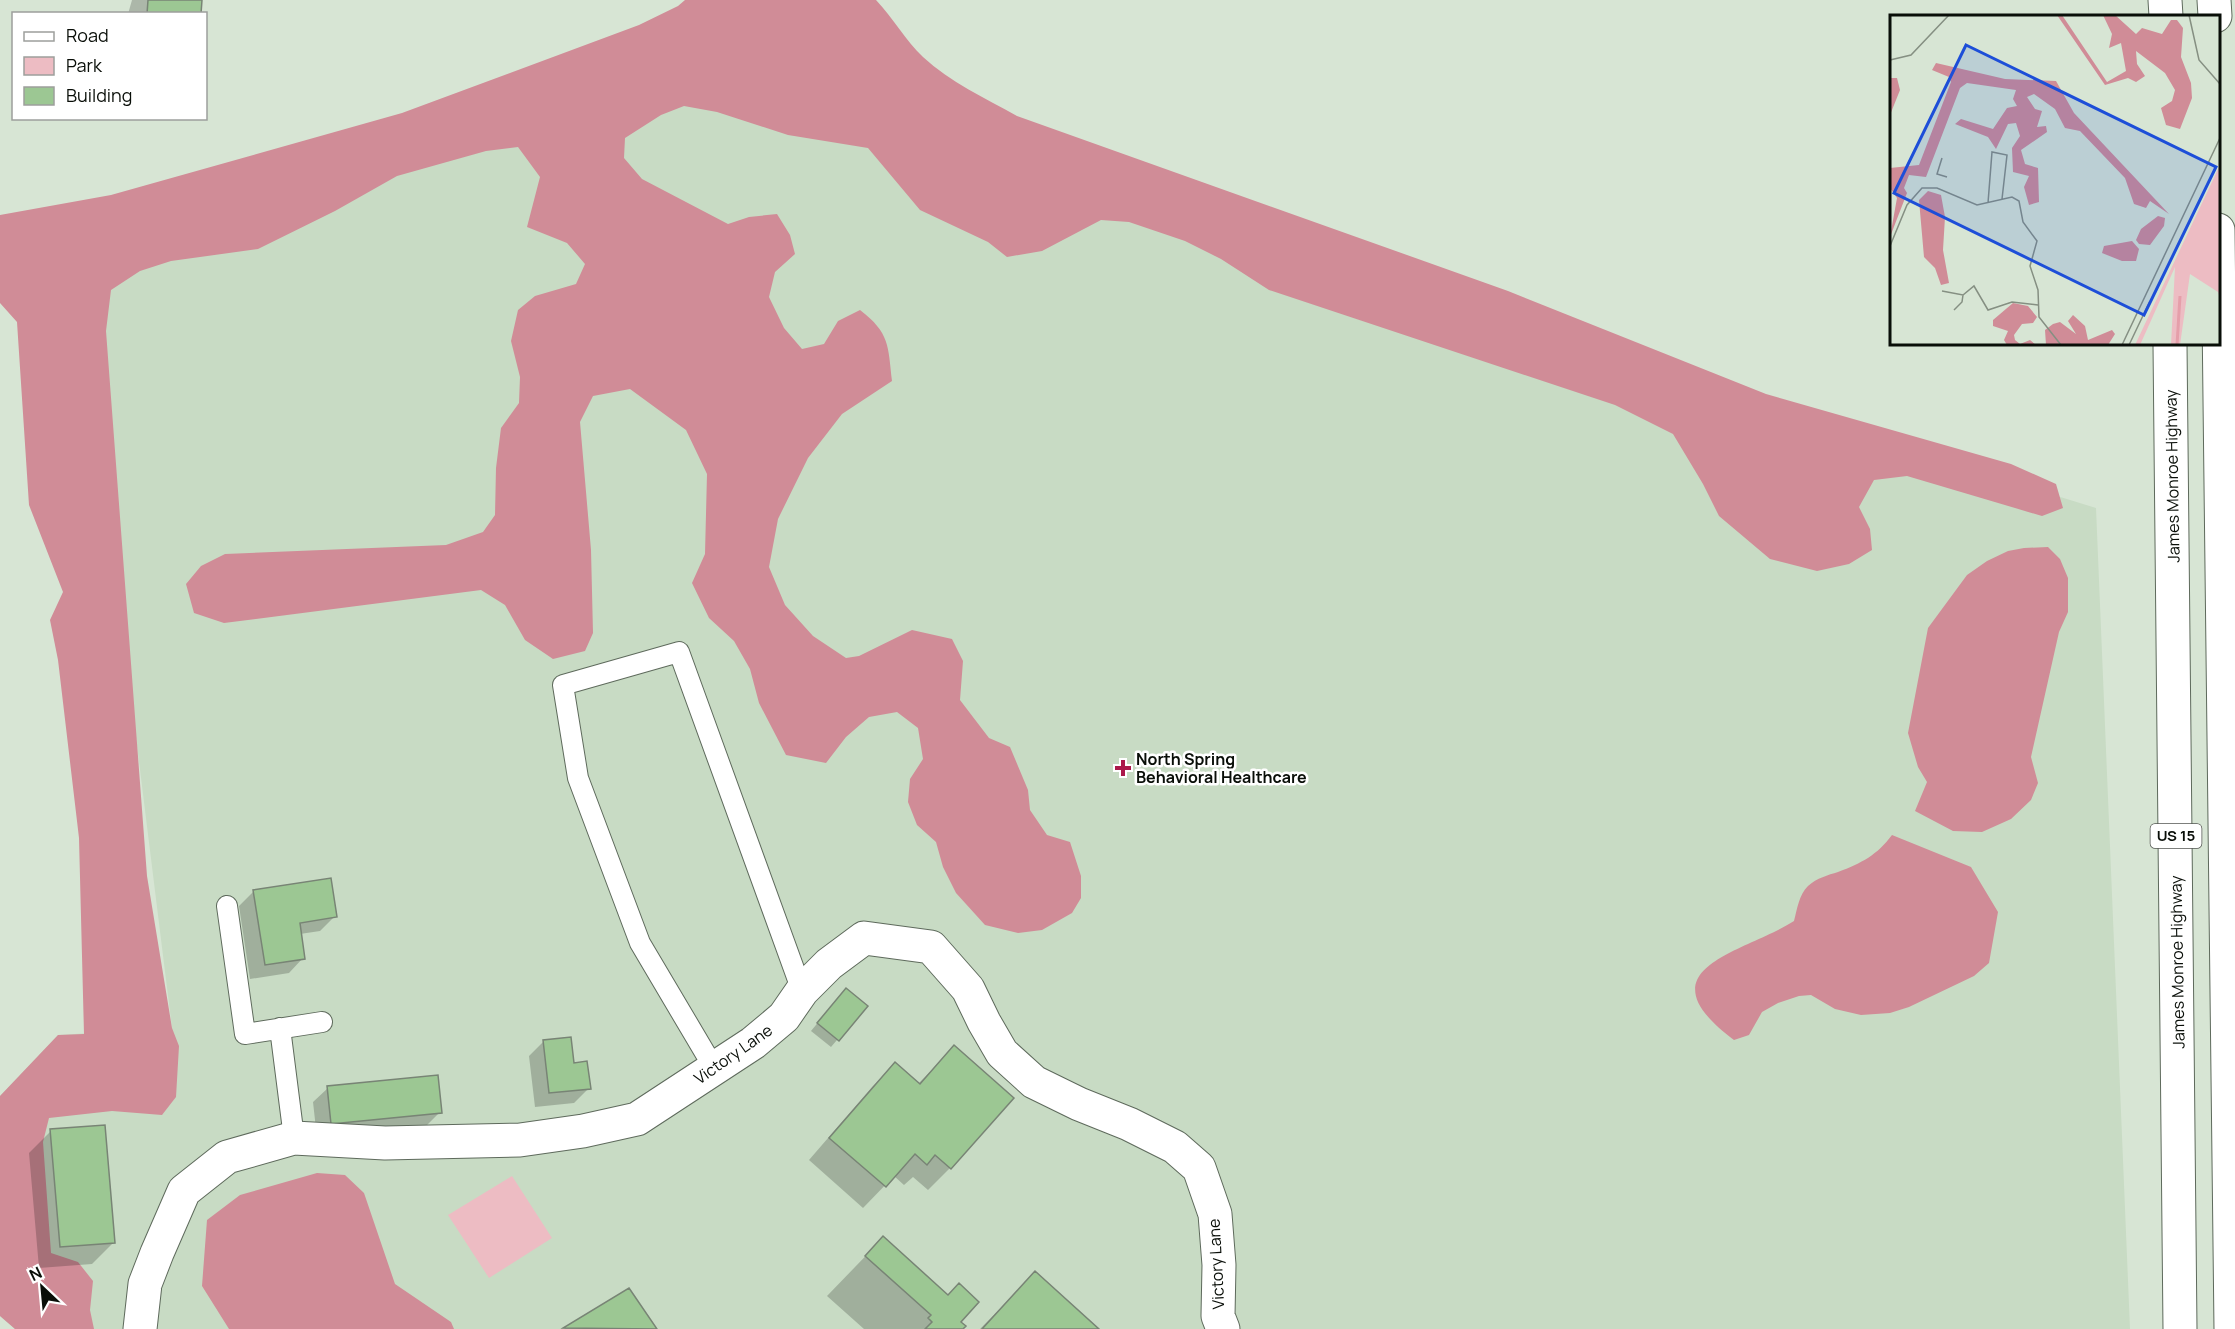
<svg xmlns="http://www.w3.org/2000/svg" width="2235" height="1329" font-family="Manrope,sans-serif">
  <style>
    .built { fill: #c8dbc4 }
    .green { fill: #edbcc3 }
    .forest { fill: #d08c97 }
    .shadow { fill: #0003 }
    .building { fill: #9cc793; stroke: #788475; stroke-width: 1.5 }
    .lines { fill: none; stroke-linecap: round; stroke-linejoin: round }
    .lane-casing { stroke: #5e6a5c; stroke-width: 22 }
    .street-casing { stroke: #5e6a5c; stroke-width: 35 }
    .highway-casing { stroke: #5e6a5c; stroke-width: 35 }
    .lane { stroke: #fff; stroke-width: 20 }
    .street { stroke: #fff; stroke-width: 33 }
    .highway { stroke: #fff; stroke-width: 33 }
    .poi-dot { fill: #ab184a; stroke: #fff; stroke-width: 2 }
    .labels { text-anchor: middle; stroke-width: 5; stroke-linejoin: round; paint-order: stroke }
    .shield { fill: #fff; stroke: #535652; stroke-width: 1.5 }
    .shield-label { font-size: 15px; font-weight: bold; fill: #090e08 }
    .street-label { font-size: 16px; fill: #090e08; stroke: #fff }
    .poi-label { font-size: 16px; font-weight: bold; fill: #090e08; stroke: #fff; text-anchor: start }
    .inset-river { fill: none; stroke: #e59faa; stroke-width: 3 }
    .inset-road { fill: none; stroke: #858f82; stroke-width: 1.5 }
    .view { fill: #1d4ed8; fill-opacity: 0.15; stroke: #1d4ed8; stroke-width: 3 }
    .inset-edge { fill: none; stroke: #090e08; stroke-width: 3 }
  </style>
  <rect width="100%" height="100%" fill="#d7e5d4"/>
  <path class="built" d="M703 51 1806 419 2096 508 2130 1329H15L0 1316V1096L58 1035 172 1028 74 237Z"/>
  <path class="green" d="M512 1176 552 1238 489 1278 448 1215Z"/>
  <path class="forest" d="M685 0H876C893 18 906 41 923 57 950 82 985 98 1017 116L1508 291 1766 394 2011 464 2056 484 2063 508 2042 516 1907 476 1874 480 1859 507 1870 529 1872 550 1849 564 1817 571 1770 559 1719 516 1703 484 1673 434 1615 405 1269 290 1221 259 1185 241 1129 222 1101 220 1042 251 1007 257 988 242 920 210 868 148 788 135 717 112 684 106 661 115 625 138 624 158 642 179 728 224 749 217 777 214 790 235 795 254 775 272 769 297 784 328 802 349 824 344 838 321 860 310C890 333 888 346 892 381L842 414 808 458 778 519 769 567 785 605 813 636 846 658 859 656 912 630 952 639 963 661 960 700 989 738 1010 747 1028 790 1030 810 1047 835 1070 842 1081 876V898L1072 913 1042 930 1018 933 985 925 956 893 943 867 936 842 917 825 908 802 910 779 923 759 918 728 897 712 869 717 846 737 826 763 786 755 759 703 750 669 734 641 709 618 692 583 705 554 707 474 686 430 630 389 593 396 580 422 591 550 593 633 585 651 553 659 525 640 505 605 481 590 224 623 194 613 186 584 201 566 225 554 446 545 483 532 495 515 496 468 501 428 519 403 520 377 511 341 518 310 535 296 576 284 585 264 567 243 527 227 540 177 518 147 486 151 397 176 335 211 258 249 171 261 140 271 111 290 106 331 147 876 172 1028 179 1046 176 1097 162 1115 112 1111 49 1118 43 1142 51 1253 78 1262 93 1281 90 1310 94 1329H15L0 1316V1096L58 1035 84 1034 79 838 58 660 50 620 63 592 29 505 17 322 0 303V215L111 195 402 113 639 25 678 6Z
    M2048 547 2060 559 2068 578V612L2059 632 2031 757 2038 783 2031 800 2011 819 1982 832 1953 831 1915 811 1927 782 1918 767 1908 733 1928 628 1967 575 1987 561 2008 551 2024 548Z
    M1892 835 1971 867 1998 912 1989 963 1974 976 1909 1007 1890 1013 1861 1015 1835 1009 1811 995 1799 996 1778 1003 1762 1012 1749 1035 1734 1040C1638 968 1744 953 1794 921 1797 909 1799 895 1808 886 1817 878 1828 875 1838 872 1862 863 1877 855 1892 835Z
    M317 1173 345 1175 364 1193 395 1284 451 1322 454 1329H229L202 1286 207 1220 240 1195Z"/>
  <path class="shadow" d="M132 0H200L199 14H128Z
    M254 891 335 916 320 931 300 934 303 958 289 973 250 979 239 906Z
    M839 997 866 1006 831 1047 811 1031Z
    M544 1041 573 1065 589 1088 574 1103 535 1107 529 1056Z
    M954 1047 950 1168 928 1190 913 1177 904 1185 894 1176 863 1208 809 1160 873 1086 895 1064 918 1084Z
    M328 1088 440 1112 425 1127 317 1138 313 1102Z
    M51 1131 114 1242 92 1264 39 1268 29 1153Z
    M883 1238 959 1322 962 1329H864L827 1296Z
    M1035 1273 1097 1329H980Z
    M628 1290 655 1329H564Z"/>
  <path class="building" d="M148 0H202L201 14H147Z
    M331 878 337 917 300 923 305 959 265 965 253 890Z
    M846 988 868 1006 839 1041 817 1023Z
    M571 1037 574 1063 587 1061 591 1089 549 1093 543 1040Z
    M954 1045 1014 1098 951 1169 935 1155 927 1165 915 1154 886 1187 829 1138 895 1062 920 1084Z
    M438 1075 442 1113 331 1124 327 1086Z
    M105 1125 115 1243 60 1247 50 1129Z
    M883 1236 948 1295 959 1283 979 1302 961 1322 966 1326 963 1329H925L932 1322 928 1318 931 1315 865 1256Z
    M1035 1271 1099 1329H982Z
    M629 1288 657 1329 563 1328Z"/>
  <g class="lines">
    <defs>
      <path id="lane" d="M227 906 245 1034 322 1022
        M280 1028 294 1138
        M714 1068 640 943 578 778 563 685 679 652 802 991"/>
      <path id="street" d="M140 1329 145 1284 157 1253 184 1191 227 1157 294 1138 385 1143 520 1140 583 1131 637 1119 753 1043 784 1017 802 991 829 964 864 938 931 947 968 989 984 1022 1002 1053 1034 1082 1079 1104 1129 1124 1175 1147 1199 1168 1215 1214 1219 1265 1218 1316 1223 1329"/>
      <path id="highway" d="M2165 0 2166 16
        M2214 0 2215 16
        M2218 230 2231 1329
        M2170 344 2180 1329"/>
    </defs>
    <use href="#lane" class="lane-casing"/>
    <use href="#street" class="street-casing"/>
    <use href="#highway" class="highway-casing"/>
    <use href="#lane" class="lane"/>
    <use href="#street" class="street"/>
    <use href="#highway" class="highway"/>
  </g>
  <path class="poi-dot" d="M1120 759h6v6h6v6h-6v6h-6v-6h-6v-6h6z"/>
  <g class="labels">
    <rect class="shield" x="2150.5" y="824" width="51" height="24" rx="4.5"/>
    <g class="shield-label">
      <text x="2176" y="841">US 15</text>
    </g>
    <g class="street-label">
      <text transform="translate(2172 476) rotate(-91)" y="6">James Monroe Highway</text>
      <text transform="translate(2177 962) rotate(-91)" y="6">James Monroe Highway</text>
      <text transform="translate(733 1054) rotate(-35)" y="6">Victory Lane</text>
      <text transform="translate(1216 1264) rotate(-93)" y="6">Victory Lane</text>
    </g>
    <g class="poi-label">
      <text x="1136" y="765">North Spring<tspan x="1136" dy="18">Behavioral Healthcare</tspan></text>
    </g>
  </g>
  <g transform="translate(1890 15)">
    <rect width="330" height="330" fill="#d7e5d4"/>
    <path d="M330 150V283L328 277 300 259 290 330H281L285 252 250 330H245Z" fill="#edbcc3"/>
    <path d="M167 0H172L217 67 236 56 231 28 219 33 222 19 213 0H225L246 19 252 13 272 19 281 5H287L293 13 291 42 301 68 302 83 290 114 276 110 271 93 282 86 285 75 275 58 246 36 247 49 255 61 246 67 238 63 215 70ZM46 48 115 64 166 66 184 98 279 199 260 186 256 193 244 189 235 163 190 116 175 113 165 94 144 79 137 82 145 94 152 96 147 112 156 111 157 117 131 135 135 149 148 153 149 187 139 190 134 172 139 161 123 157 122 133 130 121 126 108 118 109 106 134 98 122 65 109 71 104 103 114 117 93 127 91 123 84 126 75 77 68 70 73 36 162 19 160 14 173 17 178 0 222 7 183 0 173V153L29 150 61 67 59 62 42 55ZM0 63H7L10 75 0 100ZM38 176 51 180 55 202 53 235 59 268 51 270 45 253 34 242 29 185ZM268 201 275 203 274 211 260 230 249 229 246 225 251 214ZM242 226 249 234 246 246H232L212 238 214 231ZM123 288 138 291 147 302 143 308 132 309 124 320 125 325 130 329 140 325 146 330H117L114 325 118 316 103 311V305ZM183 300 195 311 198 325 222 315 225 319 218 330H156L155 315 163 309 170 307 186 319 178 306Z" fill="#d08c97"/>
    <path class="inset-river" d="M287 330 290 281"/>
    <path class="inset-road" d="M299 0 309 45 330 69M0 45 21 40 59 0M52 143 47 159 57 162M98 188 102 137 117 140 112 184M0 231 17 190 32 173H47L87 190 122 182 129 186 133 207 147 226 140 251 148 275 149 302 171 330M52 276 73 280 84 271 98 295 122 287 148 290M64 295 72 287 73 280M232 330 330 123M239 330 260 286"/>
    <path class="view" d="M76 30 326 152 254 300 4 178Z"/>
    <rect width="330" height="330" class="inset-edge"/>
  </g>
  <rect x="12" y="12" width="195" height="108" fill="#ffffff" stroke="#9d9f9c" stroke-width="1.5"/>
  <rect x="24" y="32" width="30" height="9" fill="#ffffff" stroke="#9d9f9c" stroke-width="1.5"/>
  <text x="66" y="42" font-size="18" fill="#090e08">Road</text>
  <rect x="24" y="57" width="30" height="18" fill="#edbcc3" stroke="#9d9f9c" stroke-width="1.5"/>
  <text x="66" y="72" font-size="18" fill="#090e08">Park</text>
  <rect x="24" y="87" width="30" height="18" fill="#9cc793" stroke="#9d9f9c" stroke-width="1.5"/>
  <text x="66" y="102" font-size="18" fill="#090e08">Building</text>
  <g transform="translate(42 1287) rotate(334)" stroke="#ffffff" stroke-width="4.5" paint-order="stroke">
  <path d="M0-4.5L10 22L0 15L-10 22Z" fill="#090e08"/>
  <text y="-9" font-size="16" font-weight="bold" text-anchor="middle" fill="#090e08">N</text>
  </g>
</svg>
